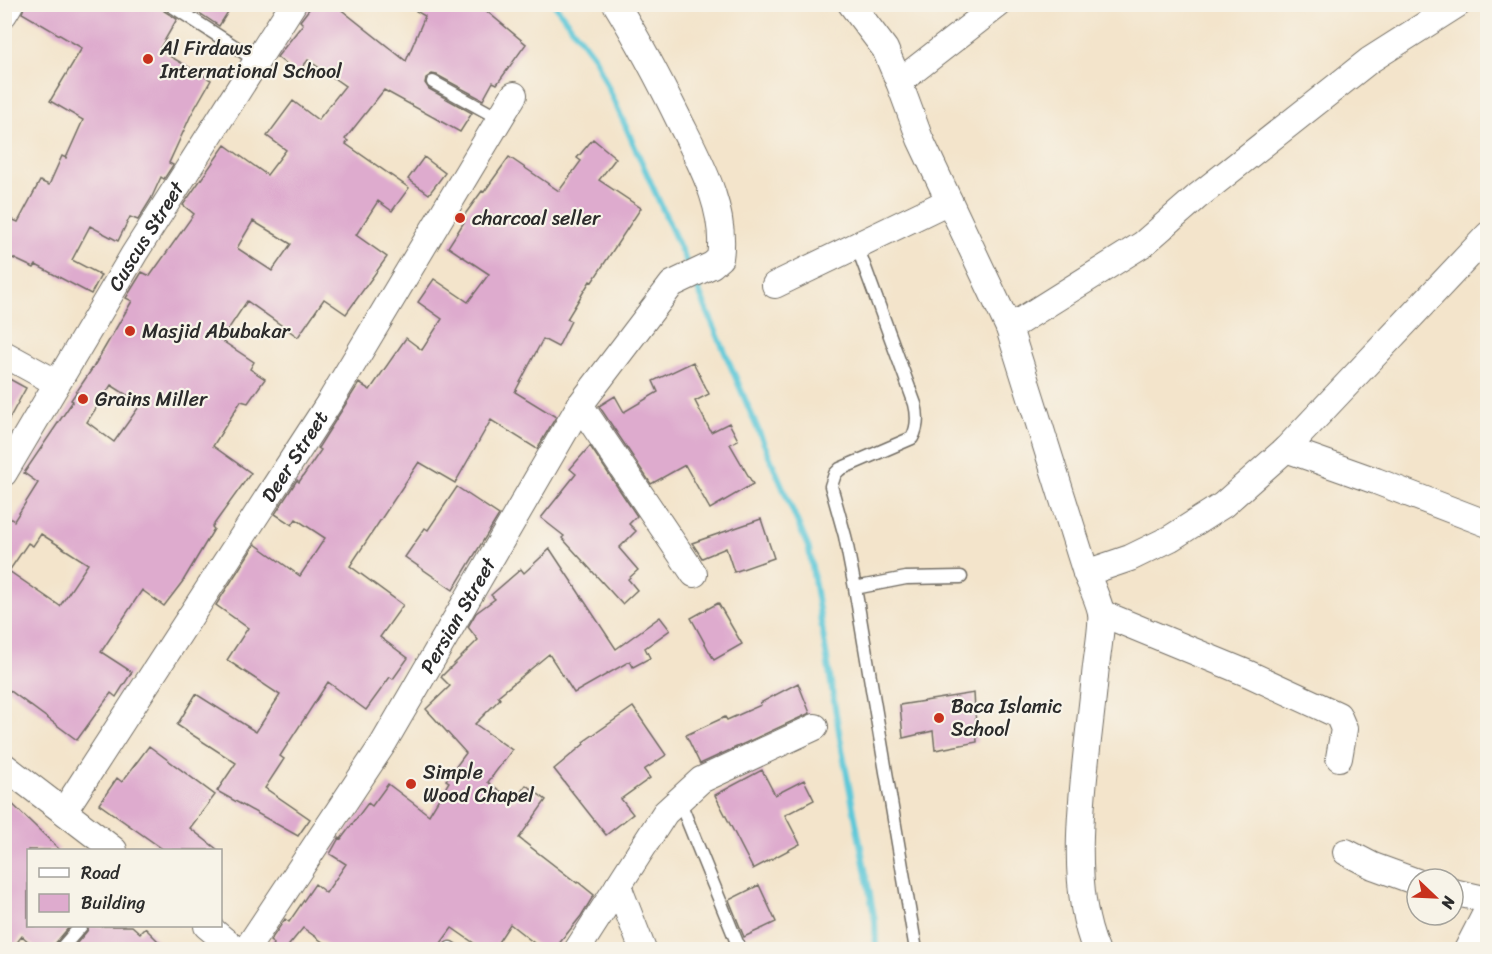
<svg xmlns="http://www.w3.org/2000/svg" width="1492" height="954" font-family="Sriracha,sans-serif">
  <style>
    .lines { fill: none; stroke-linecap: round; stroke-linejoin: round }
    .stream { stroke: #5dc8d8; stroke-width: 6 }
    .building { fill: #deabce; fill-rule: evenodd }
    .lane-casing { stroke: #716c63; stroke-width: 15 }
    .street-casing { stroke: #716c63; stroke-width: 28 }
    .lane { stroke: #fff; stroke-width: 12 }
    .street { stroke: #fff; stroke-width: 26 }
    .poi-dot { fill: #c8321e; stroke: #f7f3e8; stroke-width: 2 }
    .labels { text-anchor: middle; stroke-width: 4.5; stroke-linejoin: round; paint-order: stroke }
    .poi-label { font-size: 20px; fill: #2b2b2b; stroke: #f7f3e8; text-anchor: start }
    .street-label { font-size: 20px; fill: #2b2b2b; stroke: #f7f3e8 }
  </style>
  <rect width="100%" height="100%" fill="#f7f3e8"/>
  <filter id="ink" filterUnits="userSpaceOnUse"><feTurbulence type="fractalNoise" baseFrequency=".0167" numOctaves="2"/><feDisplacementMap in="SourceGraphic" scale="12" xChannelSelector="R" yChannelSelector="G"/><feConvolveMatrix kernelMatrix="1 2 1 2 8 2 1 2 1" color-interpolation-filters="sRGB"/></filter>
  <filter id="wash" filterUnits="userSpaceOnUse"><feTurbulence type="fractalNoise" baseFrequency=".008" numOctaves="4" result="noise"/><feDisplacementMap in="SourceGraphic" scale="24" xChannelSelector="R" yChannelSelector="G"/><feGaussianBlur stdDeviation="1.35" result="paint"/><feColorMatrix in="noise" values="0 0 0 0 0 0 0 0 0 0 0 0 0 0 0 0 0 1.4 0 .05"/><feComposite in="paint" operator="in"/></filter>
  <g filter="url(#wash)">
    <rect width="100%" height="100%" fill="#f3e4cb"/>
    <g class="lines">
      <path class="stream" d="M554 4 595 58 689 268
        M694 280 809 549 841 744 875 921 876 950"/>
    </g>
    <g id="blocks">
      <path class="building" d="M25 4H161L164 11 177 19 159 50 211 80 191 115 169 163 173 165 164 179 161 177 151 199 138 220 130 217 118 241 90 226 72 260 101 275 91 294 36 265 34 268 4 254V216L18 222 40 181 49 185 62 156 66 158 83 120 50 101 82 48 22 13Z
        M186 4H233L219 26Z
        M313 4H334L406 61 425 16 404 4H478L526 44 497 84 493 82 483 100 437 75 432 74 426 78 425 83 429 89 472 113 460 132 384 90 345 139 348 141 346 144 409 188 392 211 378 201 356 235 387 257 346 314 324 299 298 337 247 301 221 340 254 362 250 369 265 379 248 403 241 401 213 446 251 473 212 527 214 529 183 581 164 606 142 590 101 652 132 672 116 697 111 693 77 740 4 686V514L14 521 38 483 24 473 73 401 71 400 94 366 132 301 126 298 142 272 150 276 194 214 183 205 225 145 267 175 286 150 267 136 293 101 318 120 345 86 308 60 298 73 277 57 303 24 300 21ZM253 221 291 244 272 271 237 248ZM111 385 141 404 114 442 87 422ZM41 534 88 564 60 606 9 571 28 543 33 546Z
        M593 139 616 158 599 180 641 208 592 282 590 281 567 319 571 321 558 347 543 339 515 392 556 417 537 449 491 420 455 483 419 462 350 566 403 605 380 637 408 658 393 679 390 677 366 710 328 682 280 756 284 759 265 788 310 819 298 836 217 791 236 763 177 725 196 694 256 732 280 695 227 660 248 628 216 605 255 544 300 576 325 538 296 519 292 525 275 514 297 480 299 482 321 450 318 448 359 383 370 390 406 338 422 350 442 319 418 302 434 279 468 302 489 274 448 247 466 219 463 217 482 191 484 192 509 157 559 191 581 161 577 158Z
        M424 157 445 173 429 194 408 179Z
        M693 362 709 394 695 401 711 432 729 423 738 440 730 444 753 484 710 509 685 465 651 484 599 406 615 396 624 412 658 392 653 381Z
        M4 376 26 388 4 428Z
        M590 446 637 516 629 524 636 531 619 548 638 570 628 579 637 590 622 604 562 538 564 536 541 518 576 474 570 469Z
        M457 487 499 515 453 590 405 557 425 528 428 530Z
        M761 519 774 558 734 572 726 548 702 558 692 543Z
        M550 549 616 649 660 617 670 630 645 648 650 658 633 667 630 661 574 693 549 654 498 696 500 699 475 724 512 750 488 782 514 801 526 785 546 800 519 838 577 883 578 882 594 895 581 916 554 950H543L510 924 493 950H484L452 928 436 950H334L303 928 285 950H271L274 944 270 941 285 919 289 922 315 884 326 893 346 864 330 854 339 838 341 839 368 803 372 806 388 784 429 815 449 782 446 780 466 753 426 709 450 686 441 677 478 640 468 627 476 613 495 599 491 595 521 569 524 573Z
        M718 603 742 644 714 660 691 618Z
        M798 683 810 713 700 764 686 735 725 717 727 720 761 705 760 703Z
        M974 693 977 742 935 750 933 731 903 738 900 705Z
        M633 707 666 755 644 770 650 778 621 799 633 814 606 835 554 769 584 744 583 742Z
        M149 746 215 795 190 828 218 850H164L99 804 117 778 122 782Z
        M762 770 775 795 804 780 814 800 785 815 800 844 753 869 715 795Z
        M4 796 60 850H28V926H70L54 945 52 949H37L22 936 11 950H4Z
        M759 885 776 922 744 937 729 900Z
        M89 926H132L140 933 145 928 167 950H71L87 931Z"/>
    </g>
  </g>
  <g filter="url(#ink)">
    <use href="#blocks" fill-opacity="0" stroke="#716c63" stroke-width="1.5"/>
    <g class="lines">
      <defs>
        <path id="lane" d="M169 4 257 61
          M433 82 500 119
          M857 246 915 404C918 416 918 427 912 438L840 469 835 474 831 486 845 536 855 588 916 950
          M855 588 906 578 961 577
          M679 800 740 950
          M450 948 453 950
          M60 950 81 926"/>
        <g id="street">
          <path d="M851 4 885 49 899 82 920 139 1009 328 1086 573C1091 585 1098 599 1101 612 1103 625 1096 661 1095 676 1088 756 1064 875 1096 950"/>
          <path d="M4 14 10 4"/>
          <path d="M899 82 999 4"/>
          <path d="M775 285 949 201"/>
          <path d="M1009 328 1143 244 1198 196 1370 60 1458 4"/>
          <path d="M4 354 57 383"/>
          <path d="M580 405 694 574"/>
          <path d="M1286 449 1376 481 1488 524"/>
          <path id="s1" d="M4 473 134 254 293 4"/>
          <path d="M1086 573 1130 558 1171 538 1223 505 1286 449 1488 235"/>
          <path d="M1101 613 1249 674 1338 715 1344 729 1339 758"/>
          <path d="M4 766 114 850"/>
          <path id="s2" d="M64 811 331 400 514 95"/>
          <path d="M1346 852 1373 866 1417 882"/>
          <path d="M618 886 643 950"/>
          <path d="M1453 892 1488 900"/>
          <path d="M207 926 236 950"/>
          <path id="s3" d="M246 950 383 744 580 405 672 284 712 265 720 258C727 210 701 164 680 122 660 81 640 43 616 4"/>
          <path d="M577 950 665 813 701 780 815 727"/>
          <path d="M1467 950 1488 909"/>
        </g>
      </defs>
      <use href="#lane" class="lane-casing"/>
      <use href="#street" class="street-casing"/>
      <use href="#lane" class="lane"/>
      <use href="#street" class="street"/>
    </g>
  </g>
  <g class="poi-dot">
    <circle cx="148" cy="59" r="6"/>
    <circle cx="460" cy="218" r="6"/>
    <circle cx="130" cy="331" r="6"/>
    <circle cx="83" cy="399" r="6"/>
    <circle cx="939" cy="718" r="6"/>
    <circle cx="411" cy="784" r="6"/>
  </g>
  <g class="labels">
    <g class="poi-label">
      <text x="160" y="55">Al Firdaws<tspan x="160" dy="23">International School</tspan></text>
      <text x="472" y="225">charcoal seller</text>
      <text x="142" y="338">Masjid Abubakar</text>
      <text x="95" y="406">Grains Miller</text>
      <text x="951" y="713">Baca Islamic<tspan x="951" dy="23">School</tspan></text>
      <text x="423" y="779">Simple<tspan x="423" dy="23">Wood Chapel</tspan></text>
    </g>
    <g class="street-label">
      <text dy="7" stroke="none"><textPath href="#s1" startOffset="276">Cuscus Street</textPath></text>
      <text dy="7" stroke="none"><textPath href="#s2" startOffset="423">Deer Street</textPath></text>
      <text dy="7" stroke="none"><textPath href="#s3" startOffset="396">Persian Street</textPath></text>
    </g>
  </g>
  <rect width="1492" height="954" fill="none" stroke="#f7f3e8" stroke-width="24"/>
  <rect x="27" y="849" width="195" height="78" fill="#f7f3e8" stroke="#a5a39c" stroke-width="1.5"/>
  <rect x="39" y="868" width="30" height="9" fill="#ffffff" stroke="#a5a39c" stroke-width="1.5"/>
  <text x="81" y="879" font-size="18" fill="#2b2b2b">Road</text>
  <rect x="39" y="894" width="30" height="18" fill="#deabce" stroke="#a5a39c" stroke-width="1.5"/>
  <text x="81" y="909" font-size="18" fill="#2b2b2b">Building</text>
  <g transform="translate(1435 897) rotate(113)"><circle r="28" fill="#f7f3e8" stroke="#a5a39c" stroke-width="1.5"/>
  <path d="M0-4.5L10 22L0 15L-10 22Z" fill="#c8321e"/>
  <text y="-9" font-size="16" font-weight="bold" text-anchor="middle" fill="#2b2b2b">N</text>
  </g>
</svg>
